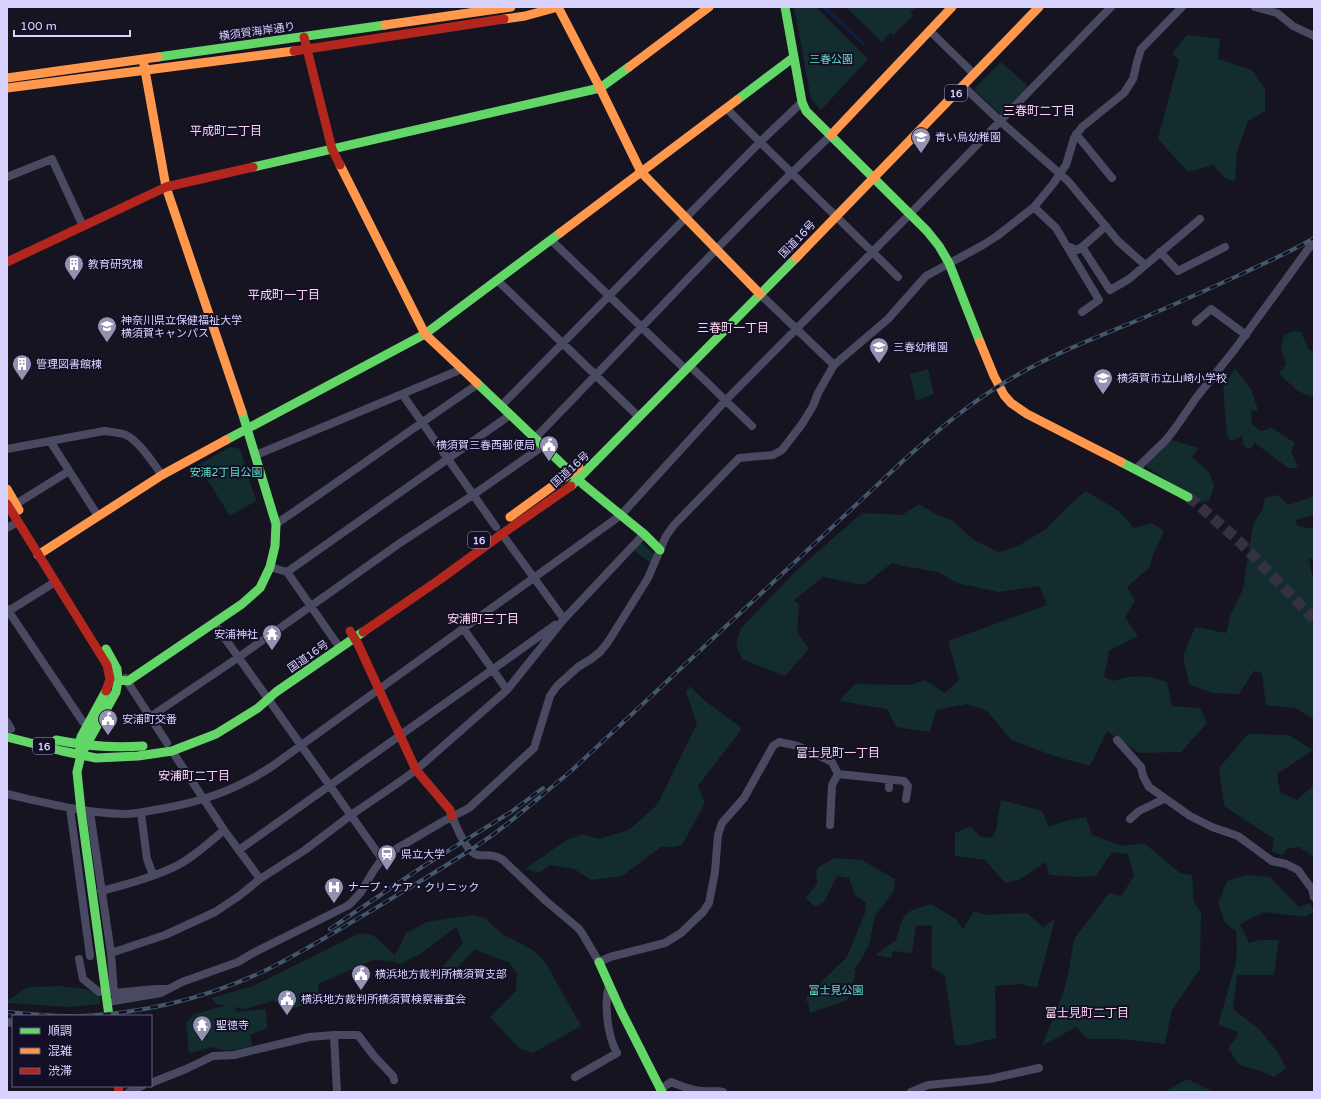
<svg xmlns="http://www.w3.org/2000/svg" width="1321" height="1099" font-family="'Varela Round','Noto Sans JP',sans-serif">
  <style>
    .green { fill: #132c2d }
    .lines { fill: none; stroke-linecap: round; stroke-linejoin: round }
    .stream { stroke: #0d2144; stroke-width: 2.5 }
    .secondary-tunnel { stroke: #333142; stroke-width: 11; stroke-dasharray: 11 5.5; stroke-linecap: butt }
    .street { stroke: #4a4962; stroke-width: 8 }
    .fast { stroke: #63d668; stroke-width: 9 }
    .slow { stroke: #ff974d; stroke-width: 9 }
    .jam { stroke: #b3261e; stroke-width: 9 }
    .rail-casing { stroke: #43596b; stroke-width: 4 }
    .rail { stroke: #130f26; stroke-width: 2.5; stroke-dasharray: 8; stroke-linecap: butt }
    .labels { text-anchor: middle; stroke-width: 4; stroke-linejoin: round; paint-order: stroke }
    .shield { fill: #130f26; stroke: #9e99be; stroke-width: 1 }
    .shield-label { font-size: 10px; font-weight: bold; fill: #d9d4ff }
    .street-label { font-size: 11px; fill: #d9d4ff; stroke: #130f26 }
    .park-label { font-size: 11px; fill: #5fe0c0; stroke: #130f26 }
    .poi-label { font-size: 11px; fill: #d9d4ff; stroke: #130f26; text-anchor: start }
    .neighbourhood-label { font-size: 12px; fill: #ffd6f0; stroke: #130f26 }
  </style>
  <rect width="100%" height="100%" fill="#161421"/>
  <path class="green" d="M794 7H816L868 59 821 110 811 99Z
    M846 7H916L910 13 913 16 893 35 890 33 882 42Z
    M1187 35 1220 39 1218 59 1252 70 1265 89V111L1248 121 1237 152 1235 181 1225 178 1213 165 1188 172 1158 139 1179 60 1172 54Z
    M1001 62 1028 86 1001 115 974 89Z
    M1293 331 1301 332 1309 350 1314 351V394L1311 397 1298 391 1279 374 1286 364 1281 350 1284 335Z
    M1235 368 1251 389 1258 410 1251 411 1252 424 1260 431 1272 428 1295 443 1291 451 1298 468H1288L1255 443 1250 449 1244 446 1242 436 1231 441 1227 435 1223 388Z
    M928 369 934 394 916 401 910 374Z
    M1171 440 1199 448 1192 457 1210 473 1214 487 1209 501 1188 505 1170 482 1145 466Z
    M230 447 240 449 256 501 230 516 198 465Z
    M1086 491 1119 511 1134 528 1152 523 1164 531 1153 555 1149 568 1127 587 1135 601 1125 617 1138 636 1109 651 1104 677 1114 681C1132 674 1150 675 1167 682L1172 706 1200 708 1207 723 1181 752 1139 753 1107 731 1090 766 1054 756 1011 740 987 711 967 704 936 710 930 732 896 727 887 709 839 701 855 684 911 685 925 680 945 693 959 680 948 641 1047 605 1039 586 999 592 957 583 938 572 903 566 892 563 864 585 823 577 794 600 799 604 797 632 809 649 785 676 742 659 736 645 741 628 797 570 862 513 902 515 919 504 935 514 952 520 974 540 999 552 1018 546 1046 529 1066 508Z
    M1278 495 1288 505 1314 496V515L1295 520 1298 526 1314 529V558L1309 559 1312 575 1314 577V719L1295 708 1266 705 1262 673 1254 671 1239 694 1212 693 1189 684 1183 656 1195 627 1226 633 1230 616 1243 589 1253 525 1263 508 1265 498Z
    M639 543H642L655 555 651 563 633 550Z
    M690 686 705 701 739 726 741 730 698 786 705 803 682 845 674 847H661L622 876 591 880 574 869 550 865 539 873 525 869 565 841 583 834 599 839 629 830 657 805 697 724 686 692Z
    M1248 734 1289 735 1313 750 1277 774 1280 792 1297 800 1314 785V857L1299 847 1286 849 1283 855 1272 852 1274 839 1224 806 1219 768Z
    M1001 800 1042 811 1049 827 1061 822 1086 817 1092 835 1123 846 1144 843 1180 873 1192 875 1194 901 1201 913 1200 969 1172 1010 1165 1044C1138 1040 1114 1038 1087 1039L1076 1027 1042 1046 1063 994 1068 975 1074 939 1109 893 1121 896 1134 876 1128 854 1112 852 1096 876 1079 877 1049 875 1046 862 1019 880 1005 883 985 860 955 856V833L970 826 981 837 992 838 996 830Z
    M834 858 862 860 895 879 894 891 875 916 869 945 862 958 854 969 856 972 848 1000 810 1013 808 1001 806 1002 807 996 847 957 865 913 866 903 855 895 849 878 837 876 824 902 815 907 806 898 817 884C817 880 816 873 817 869 818 867 831 860 834 858Z
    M1247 875 1270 877 1299 907 1310 903 1314 912 1305 917 1264 912 1240 924 1249 943 1259 940H1279L1274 975H1237L1233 1009 1260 1030 1278 1053 1286 1068 1274 1077 1261 1071 1239 1065 1228 1048 1236 1039 1238 1032 1218 1025 1235 966 1237 954 1236 931 1225 923 1218 903 1227 881Z
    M931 904 956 919 963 929 974 911 986 915 1027 913 1043 927 1055 919 1037 988 1021 984 995 986 996 1038 968 1045H955L945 976 931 967 932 925 916 926 912 953 893 951 891 958 875 955 896 940C904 912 903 912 931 904Z
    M472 915 485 918 502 934 533 950 545 962 581 1026 533 1053 519 1048 490 1017 516 991 517 973 508 962 493 957 475 949 444 982 437 973 463 943 456 927 420 954 400 964 391 961 373 960 318 984 319 1001 295 1008 273 1001 245 1009 234 1007 237 1012 266 1009 267 1028 250 1035 252 1046C239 1048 225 1054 213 1047L189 1053 186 1023 193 1015 219 1007 226 1006 216 1004 211 998 253 986 360 933 373 935 395 955 406 933 427 922Z
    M59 986 85 989 99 994 100 1004 69 1007 7 1003V1001L26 988 34 987Z
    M1187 1079 1214 1092H1164Z"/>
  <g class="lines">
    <path class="stream" d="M824 7 864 44"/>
    <path class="secondary-tunnel" d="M1188 497 1195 502 1240 542 1314 619"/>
    <path class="street" d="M1255 7 1277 13 1293 26 1314 36
      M930 31 974 74
      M963 86 1000 121 1068 181 1118 241 1145 265
      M802 102 760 142 898 277
      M1076 134 1112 178
      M7 177 52 159 83 226
      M1034 207 1056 228 1099 300 1082 312
      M551 240 685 369
      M1067 246 1077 250 1082 247 1106 226
      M1082 247 1110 290 1129 279 1200 219
      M1160 252 1178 271 1225 247
      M497 280 639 417
      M760 294 834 365
      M1196 322 1211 309 1246 335
      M689 365 752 426
      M402 394 496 527
      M501 406 760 142 726 108
      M535 438C634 337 729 232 831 135
      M50 441 98 516
      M7 449 104 431C111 432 119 432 126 435 140 442 152 462 162 475
      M256 455 462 369
      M1136 469 1166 440 1176 427 1196 398 1235 349 1314 241
      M16 504 69 471
      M276 524C344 478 410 430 478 384
      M7 528 18 522
      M502 534 564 619
      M270 567 287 572 340 648
      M287 572 510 415
      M7 609 83 722 93 727
      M7 612 55 582
      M214 623 382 859
      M463 628 507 690
      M125 678 167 743
      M150 717 239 657 400 543 473 495 543 446
      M7 722 11 729
      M1117 740 1141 767 1143 776 1149 787 1190 816 1212 827 1238 836 1272 861 1286 864 1298 870 1312 889 1314 897
      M172 751 224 830 260 879
      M838 774 904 781 908 786 906 799
      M889 788V780
      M7 794C46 803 84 813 124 814 134 814 144 812 154 810 186 805 219 796 247 781 255 777 263 772 271 767L621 515 725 401 909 215 1111 7
      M70 808 90 956
      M90 812 111 953 114 993 156 989H167
      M141 813 147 859 153 875
      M452 816C456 826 467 854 478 855 488 856 495 854 503 860L546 901 578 928 582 933 599 962 610 957 665 943 681 933 703 912 709 903 715 872 718 835 722 823 744 798 773 746 779 742 798 746 832 762 838 774
      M1130 819 1139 811 1164 799
      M830 825 832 785 838 774
      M239 850 555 625
      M101 891C125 885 158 876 180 864 196 855 210 842 224 830
      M111 953 165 935 215 912 239 896 260 879 305 850 351 815 395 785 416 770 507 690 564 619 644 534
      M79 959 83 979 99 992
      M108 1002 161 993 182 982 238 962 255 952 347 906 351 903 361 892 374 870 382 859 391 852 442 822 469 808 534 748 550 696 557 686 578 667 591 659 600 652 608 642 648 578 666 536 674 525 739 458 773 455 782 450 802 424 813 406 818 393 834 365 888 319 926 276 983 245 997 236 1034 207 1053 184 1066 165 1074 138 1082 127 1124 93 1133 79 1137 62 1141 49 1182 7
      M7 1022 13 1023
      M334 1035 337 1092
      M575 1077 617 1053C607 1035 604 1003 609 984
      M151 1083 186 1069 213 1056 234 1055 309 1037 334 1035H358L374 1056 393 1076 394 1080
      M661 1089 671 1082C681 1086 692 1091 703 1091 710 1092 716 1090 723 1092
      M129 1092 132 1090 142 1086
      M911 1092 928 1085 990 1079 1039 1068"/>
    <path class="fast" d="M785 7 802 102 806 111 927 231 939 246 949 263 980 342
      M158 57 385 25
      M737 100 794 57
      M253 167 600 88 629 67
      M477 383 584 485 644 534 660 550
      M226 440 425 334 560 233
      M1121 462 1188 497
      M571 486 796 258
      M110 674 119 680 128 681 242 604 260 588 270 567 275 546 276 524 242 412
      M106 691 81 737 79 744 81 755 77 772 81 810 109 1016
      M7 737 62 751 96 758 138 756 172 751 216 734 258 708 276 692 363 632
      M56 740C85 746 114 748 143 746
      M83 751 116 692 118 680 117 669 106 649
      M599 962 621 1011 662 1092"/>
    <path class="slow" d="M558 7 600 88 641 172 760 294
      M504 19 525 16 558 7
      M385 25 511 7
      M143 59 166 187 242 412
      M629 67 709 7
      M7 78 158 57
      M7 88 294 51
      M831 135 952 7
      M340 165 425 334 477 383
      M560 233 737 100
      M796 258 1039 7
      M980 342 994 376 1004 395 1011 403 1027 414 1121 462
      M7 489 19 510
      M510 517 579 467
      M38 555 162 475 226 440"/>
    <path class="jam" d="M304 37 332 149 340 165
      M294 51 504 19
      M7 262 166 187 253 167
      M7 504 107 665 110 679 106 691
      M350 631 358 644 416 770 450 810 452 816
      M363 632 439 580 502 534 571 486
      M118 1086 119 1092"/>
    <defs>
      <path id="rail" d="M330 929 422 867 511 812 543 788
        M7 1012C32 1014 58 1017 83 1016 143 1013 205 998 260 973 298 955 334 932 371 911 411 886 453 863 491 836 519 816 544 793 570 772L904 460C938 430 972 401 1012 378 1051 355 1094 338 1136 321 1169 307 1202 292 1235 277 1262 264 1289 253 1314 238"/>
    </defs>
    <use href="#rail" class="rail-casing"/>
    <use href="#rail" class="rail"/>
  </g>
  <defs>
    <symbol id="school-pin" viewBox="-11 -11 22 30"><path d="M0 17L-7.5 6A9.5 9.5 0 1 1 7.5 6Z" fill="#9591b1" stroke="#130f26"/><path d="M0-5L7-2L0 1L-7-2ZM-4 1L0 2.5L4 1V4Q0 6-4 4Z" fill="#fff"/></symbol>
    <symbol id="building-pin" viewBox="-11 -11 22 30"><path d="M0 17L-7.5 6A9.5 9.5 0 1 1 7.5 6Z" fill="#9591b1" stroke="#130f26"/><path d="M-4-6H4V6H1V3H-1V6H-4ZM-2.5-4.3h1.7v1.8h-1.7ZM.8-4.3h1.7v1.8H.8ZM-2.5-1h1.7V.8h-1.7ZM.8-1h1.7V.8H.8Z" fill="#fff"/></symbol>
    <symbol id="university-pin" viewBox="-11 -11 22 30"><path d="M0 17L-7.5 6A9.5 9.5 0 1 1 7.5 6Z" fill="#9591b1" stroke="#130f26"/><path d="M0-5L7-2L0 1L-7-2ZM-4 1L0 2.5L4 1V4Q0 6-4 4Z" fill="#fff"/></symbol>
    <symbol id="civic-pin" viewBox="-11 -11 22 30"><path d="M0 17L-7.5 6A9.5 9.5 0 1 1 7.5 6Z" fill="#9591b1" stroke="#130f26"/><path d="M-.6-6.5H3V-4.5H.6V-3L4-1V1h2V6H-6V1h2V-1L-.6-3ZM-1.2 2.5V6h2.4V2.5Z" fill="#fff"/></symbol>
    <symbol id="temple-pin" viewBox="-11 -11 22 30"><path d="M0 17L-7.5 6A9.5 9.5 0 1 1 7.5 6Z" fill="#9591b1" stroke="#130f26"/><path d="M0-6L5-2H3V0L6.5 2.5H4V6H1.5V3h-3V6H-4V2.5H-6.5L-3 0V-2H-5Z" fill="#fff"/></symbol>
    <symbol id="station-pin" viewBox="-11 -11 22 30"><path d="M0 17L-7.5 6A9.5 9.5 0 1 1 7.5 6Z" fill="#9591b1" stroke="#130f26"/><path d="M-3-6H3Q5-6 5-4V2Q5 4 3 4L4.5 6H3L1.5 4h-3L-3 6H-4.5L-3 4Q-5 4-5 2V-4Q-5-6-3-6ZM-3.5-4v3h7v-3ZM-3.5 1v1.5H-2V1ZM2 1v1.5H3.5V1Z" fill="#fff"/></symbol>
    <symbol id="hospital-pin" viewBox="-11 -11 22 30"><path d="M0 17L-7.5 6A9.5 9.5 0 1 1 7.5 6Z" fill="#9591b1" stroke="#130f26"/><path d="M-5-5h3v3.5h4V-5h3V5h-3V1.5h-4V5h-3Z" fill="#fff"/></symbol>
  </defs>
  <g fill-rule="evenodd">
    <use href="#school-pin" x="910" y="126" width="22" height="30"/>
    <use href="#building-pin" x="63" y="253" width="22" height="30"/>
    <use href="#university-pin" x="96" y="315" width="22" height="30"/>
    <use href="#school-pin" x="868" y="336" width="22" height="30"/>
    <use href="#building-pin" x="11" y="353" width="22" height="30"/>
    <use href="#school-pin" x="1092" y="367" width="22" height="30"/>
    <use href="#civic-pin" x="538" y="434" width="22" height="30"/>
    <use href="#temple-pin" x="261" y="623" width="22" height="30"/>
    <use href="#civic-pin" x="97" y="708" width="22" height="30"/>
    <use href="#station-pin" x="376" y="843" width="22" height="30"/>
    <use href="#hospital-pin" x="323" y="876" width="22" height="30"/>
    <use href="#civic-pin" x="350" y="963" width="22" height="30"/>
    <use href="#civic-pin" x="276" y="988" width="22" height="30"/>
    <use href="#temple-pin" x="191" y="1014" width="22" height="30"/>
  </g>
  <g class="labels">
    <g class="shield">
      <rect x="945" y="85" width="22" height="16" rx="3"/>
      <rect x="468" y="532" width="22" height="16" rx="3"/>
      <rect x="33" y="738" width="22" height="16" rx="3"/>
    </g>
    <g class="shield-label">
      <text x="956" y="97">16</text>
      <text x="479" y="544">16</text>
      <text x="44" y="750">16</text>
    </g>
    <g class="street-label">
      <text transform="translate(257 31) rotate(-8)" y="4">横須賀海岸通り</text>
      <text transform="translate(797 239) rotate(-46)" y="4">国道16号</text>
      <text transform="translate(570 469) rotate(-42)" y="4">国道16号</text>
      <text transform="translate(308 656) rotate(-35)" y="4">国道16号</text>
    </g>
    <g class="park-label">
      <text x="831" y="63">三春公園</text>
      <text x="226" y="476">安浦2丁目公園</text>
      <text x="836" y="994">富士見公園</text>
    </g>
    <g class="poi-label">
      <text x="935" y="141">青い鳥幼稚園</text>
      <text x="88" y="268">教育研究棟</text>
      <text x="121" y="324">神奈川県立保健福祉大学<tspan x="121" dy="13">横須賀キャンパス</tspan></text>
      <text x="893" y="351">三春幼稚園</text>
      <text x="36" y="368">管理図書館棟</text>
      <text x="1117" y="382">横須賀市立山崎小学校</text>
      <text x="535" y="449" text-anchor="end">横須賀三春西郵便局</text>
      <text x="258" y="638" text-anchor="end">安浦神社</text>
      <text x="122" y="723">安浦町交番</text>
      <text x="401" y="858">県立大学</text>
      <text x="348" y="891">ナープ・ケア・クリニック</text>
      <text x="375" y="978">横浜地方裁判所横須賀支部</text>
      <text x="301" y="1003">横浜地方裁判所横須賀検察審査会</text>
      <text x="216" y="1029">聖徳寺</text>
    </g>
    <g class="neighbourhood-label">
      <text x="1039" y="115">三春町二丁目</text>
      <text x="226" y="135">平成町二丁目</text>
      <text x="284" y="299">平成町一丁目</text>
      <text x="733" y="332">三春町一丁目</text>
      <text x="483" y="623">安浦町三丁目</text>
      <text x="838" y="757">富士見町一丁目</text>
      <text x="194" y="780">安浦町二丁目</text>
      <text x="1087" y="1017">富士見町二丁目</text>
    </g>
  </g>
  <rect width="1321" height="1099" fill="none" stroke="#d9d4ff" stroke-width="16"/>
  <rect x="12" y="1015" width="140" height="72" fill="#130f26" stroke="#625e7d"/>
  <rect x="20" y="1028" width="20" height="6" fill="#63d668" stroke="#625e7d"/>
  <text x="48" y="1035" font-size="12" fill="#d9d4ff">順調</text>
  <rect x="20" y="1048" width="20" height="6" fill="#ff974d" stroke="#625e7d"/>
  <text x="48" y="1055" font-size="12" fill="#d9d4ff">混雑</text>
  <rect x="20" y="1068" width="20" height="6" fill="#b3261e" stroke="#625e7d"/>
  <text x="48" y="1075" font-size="12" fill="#d9d4ff">渋滞</text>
  <path d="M14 30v6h116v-6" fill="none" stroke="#d9d4ff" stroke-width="2"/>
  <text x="20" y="30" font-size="12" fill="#d9d4ff" stroke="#130f26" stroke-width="3" paint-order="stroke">100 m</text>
</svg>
